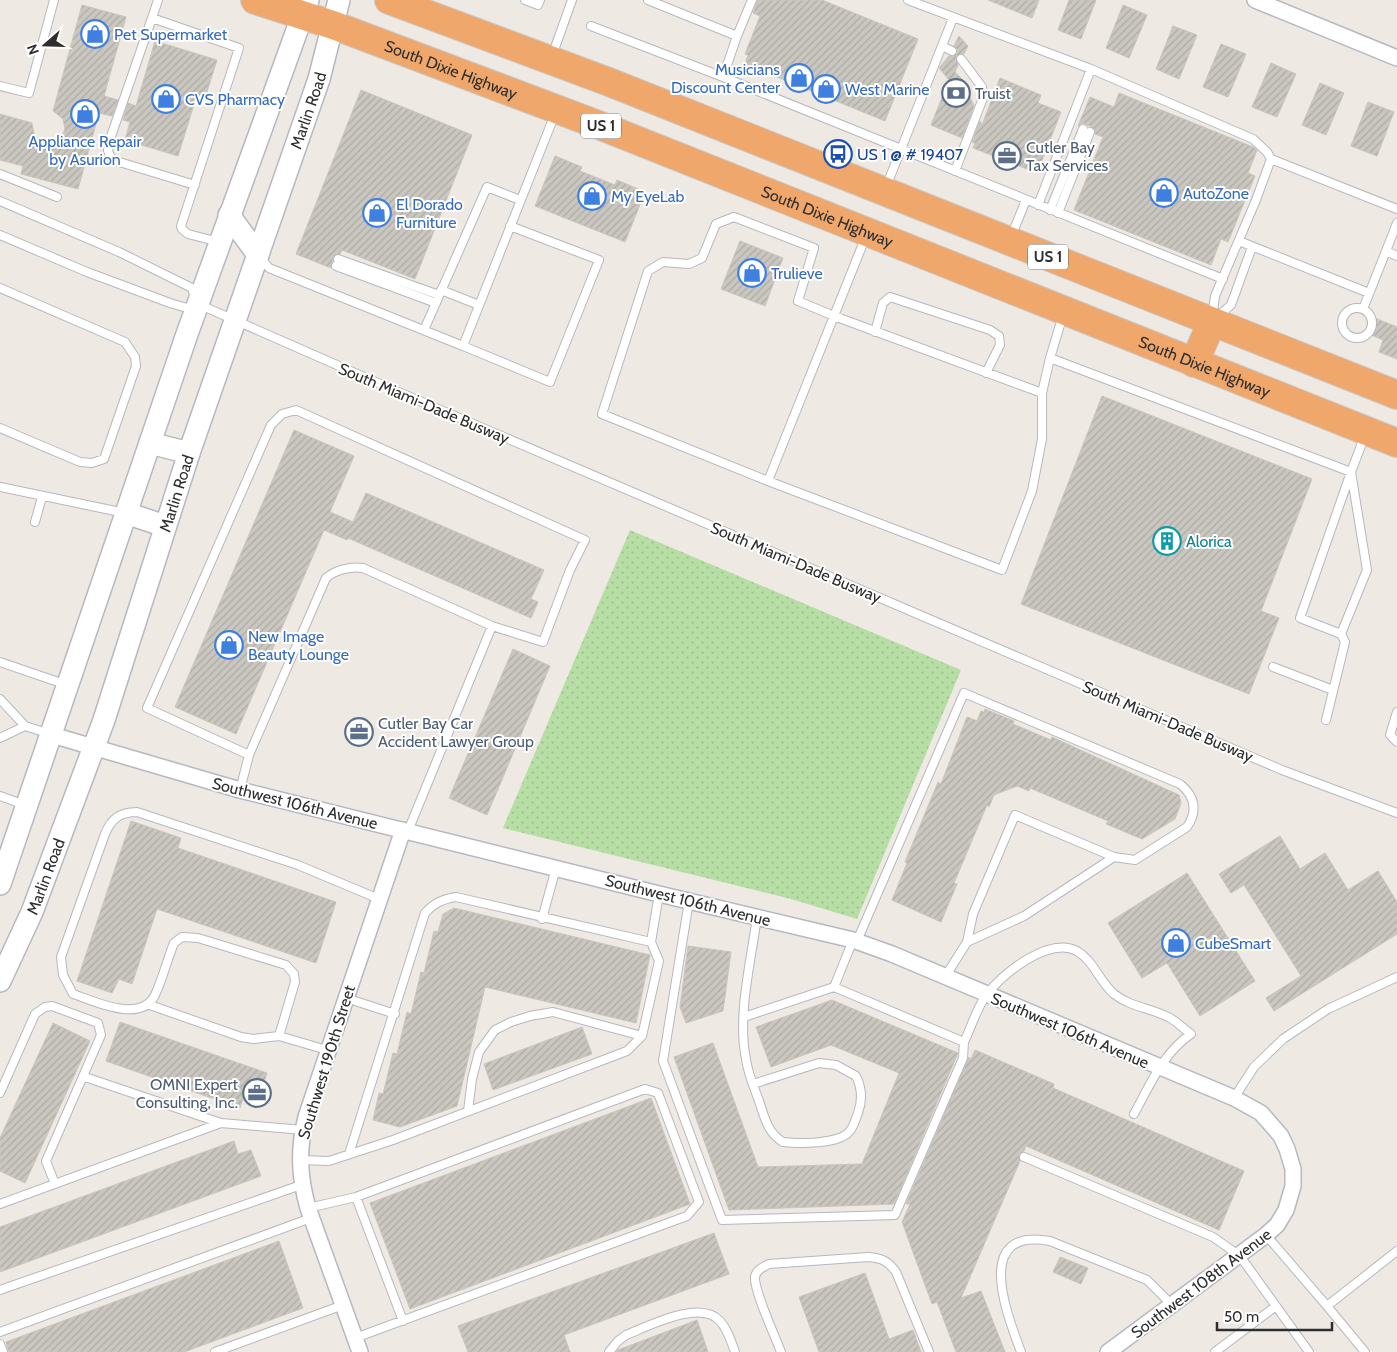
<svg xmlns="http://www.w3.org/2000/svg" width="1397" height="1352" font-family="Cabin,sans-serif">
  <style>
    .grass { fill: url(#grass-dots) }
    .building { fill: url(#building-hatch); stroke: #c9c5bc }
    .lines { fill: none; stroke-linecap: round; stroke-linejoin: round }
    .lane-casing { stroke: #b6b8c0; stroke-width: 10 }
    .street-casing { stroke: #b6b8c0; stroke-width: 18 }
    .secondary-casing { stroke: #b6b8c0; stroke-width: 24 }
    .highway-casing { stroke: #c9c9c9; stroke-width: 30 }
    .lane { stroke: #fff; stroke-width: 8 }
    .street { stroke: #fff; stroke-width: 15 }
    .secondary { stroke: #fff; stroke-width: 21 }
    .highway { stroke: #efa76c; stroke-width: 28 }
    .labels { text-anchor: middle; stroke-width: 4; stroke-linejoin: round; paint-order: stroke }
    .shield { fill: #fff; stroke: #6d6d6d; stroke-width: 1 }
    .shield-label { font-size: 15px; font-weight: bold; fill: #2e2e2e }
    .shop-label { font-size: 16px; fill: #366cbe; stroke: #fff; text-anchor: start }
    .street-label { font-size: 16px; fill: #2e2e2e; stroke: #fff }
    .service-label { font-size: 16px; fill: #4e5e75; stroke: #fff; text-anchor: start }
    .transit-label { font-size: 16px; fill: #164399; stroke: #fff; text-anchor: start }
    .culture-label { font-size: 16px; fill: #0d838f; stroke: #fff; text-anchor: start }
  </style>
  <defs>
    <pattern id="grass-dots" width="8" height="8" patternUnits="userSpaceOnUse" patternTransform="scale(1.25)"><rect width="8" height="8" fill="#b7dea5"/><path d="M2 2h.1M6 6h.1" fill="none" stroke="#9ebf8e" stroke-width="1.8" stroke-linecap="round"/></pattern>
    <pattern id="building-hatch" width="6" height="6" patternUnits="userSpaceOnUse" patternTransform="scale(1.25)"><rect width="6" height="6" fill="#cac7c0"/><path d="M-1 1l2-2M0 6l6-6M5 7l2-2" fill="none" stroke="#aeaba5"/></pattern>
  </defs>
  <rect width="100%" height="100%" fill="#eee9e2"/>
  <path class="grass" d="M630 530 961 670 857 919 791 899 503 828Z"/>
  <path class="building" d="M758 0H822L918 39 885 121 745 64 748 55 745 54 760 16 753 13Z
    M988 0H1039L1032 18Z
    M1069 0H1096L1081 39 1058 30Z
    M82 5 126 17 104 96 118 100 112 116 99 113 78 189 21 174 23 166 0 160V114L32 123 34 134 42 142H54L62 136 65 129 63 119 53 111Z
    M1123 5 1147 15 1129 58 1106 48Z
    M1173 26 1197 35 1179 79 1156 69Z
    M959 36 968 46 964 54 956 56 958 65 955 72 963 80 974 106 962 138 931 125 949 80 939 68 949 56 957 54 958 50 954 46Z
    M155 41 217 60 204 101 196 98 178 156 125 140 130 122 123 120 128 103 136 106Z
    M1221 44 1246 54 1228 97 1203 87Z
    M1271 63 1296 74 1277 117 1252 107Z
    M1000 78 1041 95 1038 103 1061 112 1037 173 973 148 975 143 972 142 980 121 982 125Z
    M1320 83 1344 93 1326 135 1302 125Z
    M361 90 472 135 415 279 342 250 340 254 333 257 331 268 296 254Z
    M1119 93 1253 147 1257 150 1248 173 1255 176 1228 242 1221 239 1211 265 1074 210 1103 137 1095 134 1092 127 1083 123 1078 126 1090 97 1114 107Z
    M1368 102 1394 112 1377 156 1351 146Z
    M555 156 582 167 580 171 615 185 617 180 645 192 625 242 535 206Z
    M740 241 783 258 765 306 721 289Z
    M1375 318 1397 327V359L1379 352 1383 340 1369 334Z
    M1102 396 1312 479 1261 611 1279 618 1249 694 1021 604Z
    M294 430 354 456 330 512 353 522 366 493 544 570 531 599 538 602 531 618 348 538 347 540 324 530 236 734 175 707Z
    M513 649 550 666 487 815 449 798Z
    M985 709 1014 721 1013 724 1051 740 1052 737 1179 795 1181 803 1175 819 1142 839 1106 824 1108 821 1030 788 1029 791 1017 786 994 795 989 807 987 805 954 883 957 884 941 922 892 900 907 863 905 862 938 782 941 784 967 717 977 721 981 711 984 712Z
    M131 821 181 838 178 848 336 902 316 963 157 909 132 984 119 979 112 993 77 981Z
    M1280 836 1300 869 1325 853 1348 890 1378 871 1397 902V934L1274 1011 1266 998 1301 976 1244 885 1231 893 1219 874Z
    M1187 873 1255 981 1200 1016 1167 963 1142 978 1108 923Z
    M454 908 650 955 636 1023 485 987 457 1106 400 1127 373 1120 379 1093 383 1094 393 1053 397 1054 407 1012 411 1014 421 972 424 973 434 931 438 932 443 914Z
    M688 946 731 952 723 1011 686 1023 680 1007Z
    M832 1000 958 1053 894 1204 729 1210 674 1057 713 1043 758 1167 862 1164 899 1073 831 1045 771 1067 756 1027Z
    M120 1022 267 1073 258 1100 244 1095 240 1108 106 1061Z
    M53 1023 90 1041 25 1183 0 1171V1138Z
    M582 1027 592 1054 493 1090 484 1064Z
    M975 1050 1054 1084 1053 1088 1244 1171 1219 1230 1026 1146 1024 1151 1019 1154 1020 1161 961 1298 981 1291 1005 1352H956L937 1302 932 1304 902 1222 910 1204H906L969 1057 971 1059Z
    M651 1098 690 1204 410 1309 370 1203Z
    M234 1141 238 1154 251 1150 261 1176 0 1272V1227Z
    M714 1233 729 1274 564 1335 570 1352H468L458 1326Z
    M279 1241 303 1308 184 1352H9L6 1342Z
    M1060 1257 1088 1268 1081 1284 1053 1272Z
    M865 1273 889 1339 913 1330 921 1352H819L799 1297Z
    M697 1320 708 1352H616L618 1350Z"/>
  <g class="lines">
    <defs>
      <path id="lane" d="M158 0 152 18 239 48 181 226 182 229 188 234 219 242
        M525 0 538 5 540 0
        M648 0 737 36 723 77 1223 279
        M908 0 1091 69
        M152 18 109 142 108 151 112 160 116 161 195 185
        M591 26 723 77
        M737 36 752 0
        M942 46 952 51
        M552 56 572 0
        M0 86 29 93 54 0
        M955 171 983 98 982 87 961 59
        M0 174 57 197
        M886 187 953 18
        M0 201 119 252 192 288 195 298
        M1038 205 1091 69 1253 139 1267 152 1271 159
        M1050 210 1083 129
        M1058 213 1090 132
        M1397 223 1386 251 1397 256
        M0 235 87 272 170 303 187 308 198 304 387 387 1282 770 1397 813
        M1011 237 1026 200
        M1239 241 1369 293
        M260 257 269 268 463 346 555 114
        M338 259 439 295
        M336 266 436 303
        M0 288 125 342 135 357 136 366 104 459 92 463 80 462 0 428
        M441 290 479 305
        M1342 323a15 15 0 1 1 30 0a15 15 0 1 1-30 0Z
        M1363 309 1386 251
        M1063 315 1050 358 1351 472 1300 618 1341 634 1367 570 1351 472 1365 435
        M1217 317 1231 305 1252 247
        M1212 318 1215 296 1256 200 1271 159 1397 209
        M424 330 487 187 520 200
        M875 332 883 303 890 297 990 330 999 336 1000 345 986 373
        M463 346 550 382 599 260 510 226
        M1042 393 834 316 798 301 814 248 734 217 716 224 702 258 689 264 663 262 648 271 602 414 768 481 1002 570 1032 491 1042 439V393L1050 358
        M768 481 866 236
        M0 487 125 513
        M35 522 42 497
        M0 662 67 685
        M1273 667 1333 690
        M0 699 25 726 50 734
        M1397 712 1390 735 1397 742
        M1326 720 1345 642 1341 634
        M0 738 25 726
        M249 755 147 708 271 425 282 414 296 410 585 540 570 570 543 642 492 626 408 831
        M240 790 249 755 326 578C335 570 351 566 363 568L492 626
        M0 796 25 805
        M689 901 663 1061 722 1220 895 1215 963 1058 964 1042 834 987 744 1017
        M542 919 556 868
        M857 941 964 693 1180 784C1195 796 1198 811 1187 827L1135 860 1114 857
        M945 977 967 942 1024 916 1114 857 1015 815 973 914 967 942
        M834 987 853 940
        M346 998 395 1014
        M147 1004 241 1037 253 1039 279 1036
        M964 1042C971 1028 977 1007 987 994 1004 973 1049 936 1077 951 1094 961 1099 981 1114 994 1130 1007 1152 1008 1170 1018 1177 1022 1184 1029 1191 1034 1163 1053 1150 1085 1134 1114
        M327 1050 279 1036 295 982 294 974 286 965 198 938 182 937 174 943C167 960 163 978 155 995 141 1024 94 1001 73 994L63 975 61 957 105 834C111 819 120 812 137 812L298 865 379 899
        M85 1077 221 1123 303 1130
        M753 1084 819 1063 836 1065 856 1076C862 1088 863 1099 858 1113 855 1120 854 1128 848 1133 836 1144 799 1144 783 1142 768 1133 765 1119 760 1104 755 1089 748 1075 746 1059 737 1016 751 961 757 917
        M0 1093 35 1014 45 1007 52 1006 98 1023 101 1035 46 1161 55 1184
        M1234 1098 1254 1067 1283 1039 1328 1009 1397 977
        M468 1111 472 1079 479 1052 495 1030 511 1022 530 1016 553 1012 642 1036
        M349 1154 425 913C434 903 443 899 456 897L651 942
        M1024 1157 1213 1237 1240 1256 1309 1352
        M299 1160 329 1161 393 1140 627 1051 642 1036 659 961 651 942 659 894
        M356 1197 403 1321
        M0 1204 221 1123
        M308 1208 356 1197 645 1089 658 1093 699 1202 687 1216 355 1338
        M1266 1235 1327 1306 1397 1251
        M0 1290 301 1185
        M1327 1306 1365 1352
        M0 1332 311 1218
        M0 1344 3 1352
        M215 1352 343 1305
        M609 1352 618 1341 626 1335C649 1326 700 1299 720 1321 728 1330 731 1341 735 1352
        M781 1352C775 1336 754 1291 755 1277 756 1270 763 1267 769 1264L868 1257C882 1258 888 1261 896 1272L929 1352
        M1021 1352C1007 1314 972 1227 1050 1241L1147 1280 1172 1305
        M1215 1352 1276 1306"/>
      <path id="street" d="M1255 0 1397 58
        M52 735 240 790 659 894 853 940 892 954 1234 1098 1261 1113 1281 1136 1287 1149 1293 1169V1186L1286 1210 1277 1225 1266 1235 1108 1352
        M360 1352 308 1208C299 1176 298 1149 306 1117L403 830"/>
      <g id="secondary">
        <path d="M229 215 258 255"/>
        <path d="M150 443 189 453"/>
        <path d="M126 513 165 526"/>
        <path d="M0 884 187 334 308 0"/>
        <path id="s1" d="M0 981 32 912 104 720 189 453 319 79 339 0"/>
      </g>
      <g id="highway">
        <path id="s2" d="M255 0 333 25 596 124 1397 443"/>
        <path d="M389 0 609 82 1397 395"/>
        <path d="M1194 363 1212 322"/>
      </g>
    </defs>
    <use href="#lane" class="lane-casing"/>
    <use href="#street" class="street-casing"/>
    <use href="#secondary" class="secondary-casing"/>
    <use href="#highway" class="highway-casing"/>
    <use href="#lane" class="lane"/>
    <use href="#street" class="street"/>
    <use href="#secondary" class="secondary"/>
    <use href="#highway" class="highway"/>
  </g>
  <defs>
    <symbol id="shop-ring" viewBox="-11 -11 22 22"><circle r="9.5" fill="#fff" stroke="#3f7fe0" stroke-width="1.5"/><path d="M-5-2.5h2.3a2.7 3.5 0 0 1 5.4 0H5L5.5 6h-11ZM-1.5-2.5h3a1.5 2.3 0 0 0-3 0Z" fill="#3f7fe0"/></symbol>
    <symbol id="bank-ring" viewBox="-11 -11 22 22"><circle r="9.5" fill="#fff" stroke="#5c6f8a" stroke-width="1.5"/><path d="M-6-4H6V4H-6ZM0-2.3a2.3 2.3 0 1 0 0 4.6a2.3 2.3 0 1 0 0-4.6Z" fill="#5c6f8a"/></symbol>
    <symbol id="bus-ring" viewBox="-11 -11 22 22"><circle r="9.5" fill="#fff" stroke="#1a4fb4" stroke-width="1.5"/><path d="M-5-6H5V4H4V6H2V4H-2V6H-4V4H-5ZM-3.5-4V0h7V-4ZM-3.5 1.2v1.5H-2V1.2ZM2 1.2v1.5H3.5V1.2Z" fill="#1a4fb4"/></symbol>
    <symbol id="office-ring" viewBox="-11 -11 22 22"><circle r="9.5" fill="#fff" stroke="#5c6f8a" stroke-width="1.5"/><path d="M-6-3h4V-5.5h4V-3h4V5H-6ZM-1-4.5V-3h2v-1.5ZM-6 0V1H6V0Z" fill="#5c6f8a"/></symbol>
    <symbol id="building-ring" viewBox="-11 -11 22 22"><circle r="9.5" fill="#fff" stroke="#0f9aa8" stroke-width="1.5"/><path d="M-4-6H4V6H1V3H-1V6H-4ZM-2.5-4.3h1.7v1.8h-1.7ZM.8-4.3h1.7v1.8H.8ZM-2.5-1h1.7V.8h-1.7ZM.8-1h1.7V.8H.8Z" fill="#0f9aa8"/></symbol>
  </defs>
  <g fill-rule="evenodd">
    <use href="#shop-ring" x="79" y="18" width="32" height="32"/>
    <use href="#shop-ring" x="783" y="62" width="32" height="32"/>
    <use href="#shop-ring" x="810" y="73" width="32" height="32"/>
    <use href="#bank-ring" x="940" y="77" width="32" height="32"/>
    <use href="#shop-ring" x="150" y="83" width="32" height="32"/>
    <use href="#shop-ring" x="69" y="98" width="32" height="32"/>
    <use href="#bus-ring" x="822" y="138" width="32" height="32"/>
    <use href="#office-ring" x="991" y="140" width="32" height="32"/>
    <use href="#shop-ring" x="1148" y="177" width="32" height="32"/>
    <use href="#shop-ring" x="576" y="180" width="32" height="32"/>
    <use href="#shop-ring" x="361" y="197" width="32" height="32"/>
    <use href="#shop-ring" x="736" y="257" width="32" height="32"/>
    <use href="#building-ring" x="1151" y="525" width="32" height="32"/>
    <use href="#shop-ring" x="213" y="629" width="32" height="32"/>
    <use href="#office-ring" x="343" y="716" width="32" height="32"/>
    <use href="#shop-ring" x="1160" y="927" width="32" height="32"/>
    <use href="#office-ring" x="241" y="1077" width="32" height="32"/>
  </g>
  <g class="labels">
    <g class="shield">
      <rect x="581" y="113.5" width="40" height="25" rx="4"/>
      <rect x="1028" y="244.5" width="40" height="25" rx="4"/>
    </g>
    <g class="shield-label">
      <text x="601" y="131">US 1</text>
      <text x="1048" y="262">US 1</text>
    </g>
    <g class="shop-label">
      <text x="114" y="40">Pet Supermarket</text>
      <text x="780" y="75" text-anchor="end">Musicians<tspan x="780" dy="18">Discount Center</tspan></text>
      <text x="845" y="95">West Marine</text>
      <text x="185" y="105">CVS Pharmacy</text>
      <text x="85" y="147" text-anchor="middle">Appliance Repair<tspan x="85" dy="18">by Asurion</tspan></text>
      <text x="1183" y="199">AutoZone</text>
      <text x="611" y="202">My EyeLab</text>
      <text x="396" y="210">El Dorado<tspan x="396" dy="18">Furniture</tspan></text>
      <text x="771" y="279">Trulieve</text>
      <text x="248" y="642">New Image<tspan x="248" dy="18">Beauty Lounge</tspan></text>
      <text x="1195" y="949">CubeSmart</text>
    </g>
    <g class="street-label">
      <text dy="6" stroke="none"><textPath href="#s2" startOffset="208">South Dixie Highway</textPath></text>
      <text dy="6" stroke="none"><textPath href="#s1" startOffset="924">Marlin Road</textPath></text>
      <text dy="6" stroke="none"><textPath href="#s2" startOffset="612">South Dixie Highway</textPath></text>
      <text dy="6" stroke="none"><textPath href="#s2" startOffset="1018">South Dixie Highway</textPath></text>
      <text transform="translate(424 403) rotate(23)" y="6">South Miami-Dade Busway</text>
      <text dy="6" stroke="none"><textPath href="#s1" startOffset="519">Marlin Road</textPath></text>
      <text transform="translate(796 562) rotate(23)" y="6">South Miami-Dade Busway</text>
      <text transform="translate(1168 721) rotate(23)" y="6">South Miami-Dade Busway</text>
      <text transform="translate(295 803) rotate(14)" y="6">Southwest 106th Avenue</text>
      <text dy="6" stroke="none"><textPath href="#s1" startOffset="114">Marlin Road</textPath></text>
      <text transform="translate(688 900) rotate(14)" y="6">Southwest 106th Avenue</text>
      <text transform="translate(1070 1030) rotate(23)" y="6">Southwest 106th Avenue</text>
      <text transform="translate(326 1062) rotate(-73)" y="6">Southwest 190th Street</text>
      <text transform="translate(1201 1283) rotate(-37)" y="6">Southwest 108th Avenue</text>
    </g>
    <g class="service-label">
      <text x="975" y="99">Truist</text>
      <text x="1026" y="153">Cutler Bay<tspan x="1026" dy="18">Tax Services</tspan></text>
      <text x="378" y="729">Cutler Bay Car<tspan x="378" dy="18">Accident Lawyer Group</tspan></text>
      <text x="238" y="1090" text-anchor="end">OMNI Expert<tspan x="238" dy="18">Consulting, Inc.</tspan></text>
    </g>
    <g class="transit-label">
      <text x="857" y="160">US 1 @ # 19407</text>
    </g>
    <g class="culture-label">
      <text x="1186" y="547">Alorica</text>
    </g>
  </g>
  <g transform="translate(45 45) rotate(250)" stroke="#ffffff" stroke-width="4" paint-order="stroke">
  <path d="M0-4L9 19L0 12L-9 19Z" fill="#2e2e2e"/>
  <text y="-8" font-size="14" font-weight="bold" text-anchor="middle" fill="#2e2e2e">N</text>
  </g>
  <path d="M1217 1322v8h115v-8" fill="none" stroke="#2e2e2e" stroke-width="2.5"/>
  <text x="1224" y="1322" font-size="15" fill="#2e2e2e" stroke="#ffffff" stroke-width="4" paint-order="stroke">50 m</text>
</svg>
